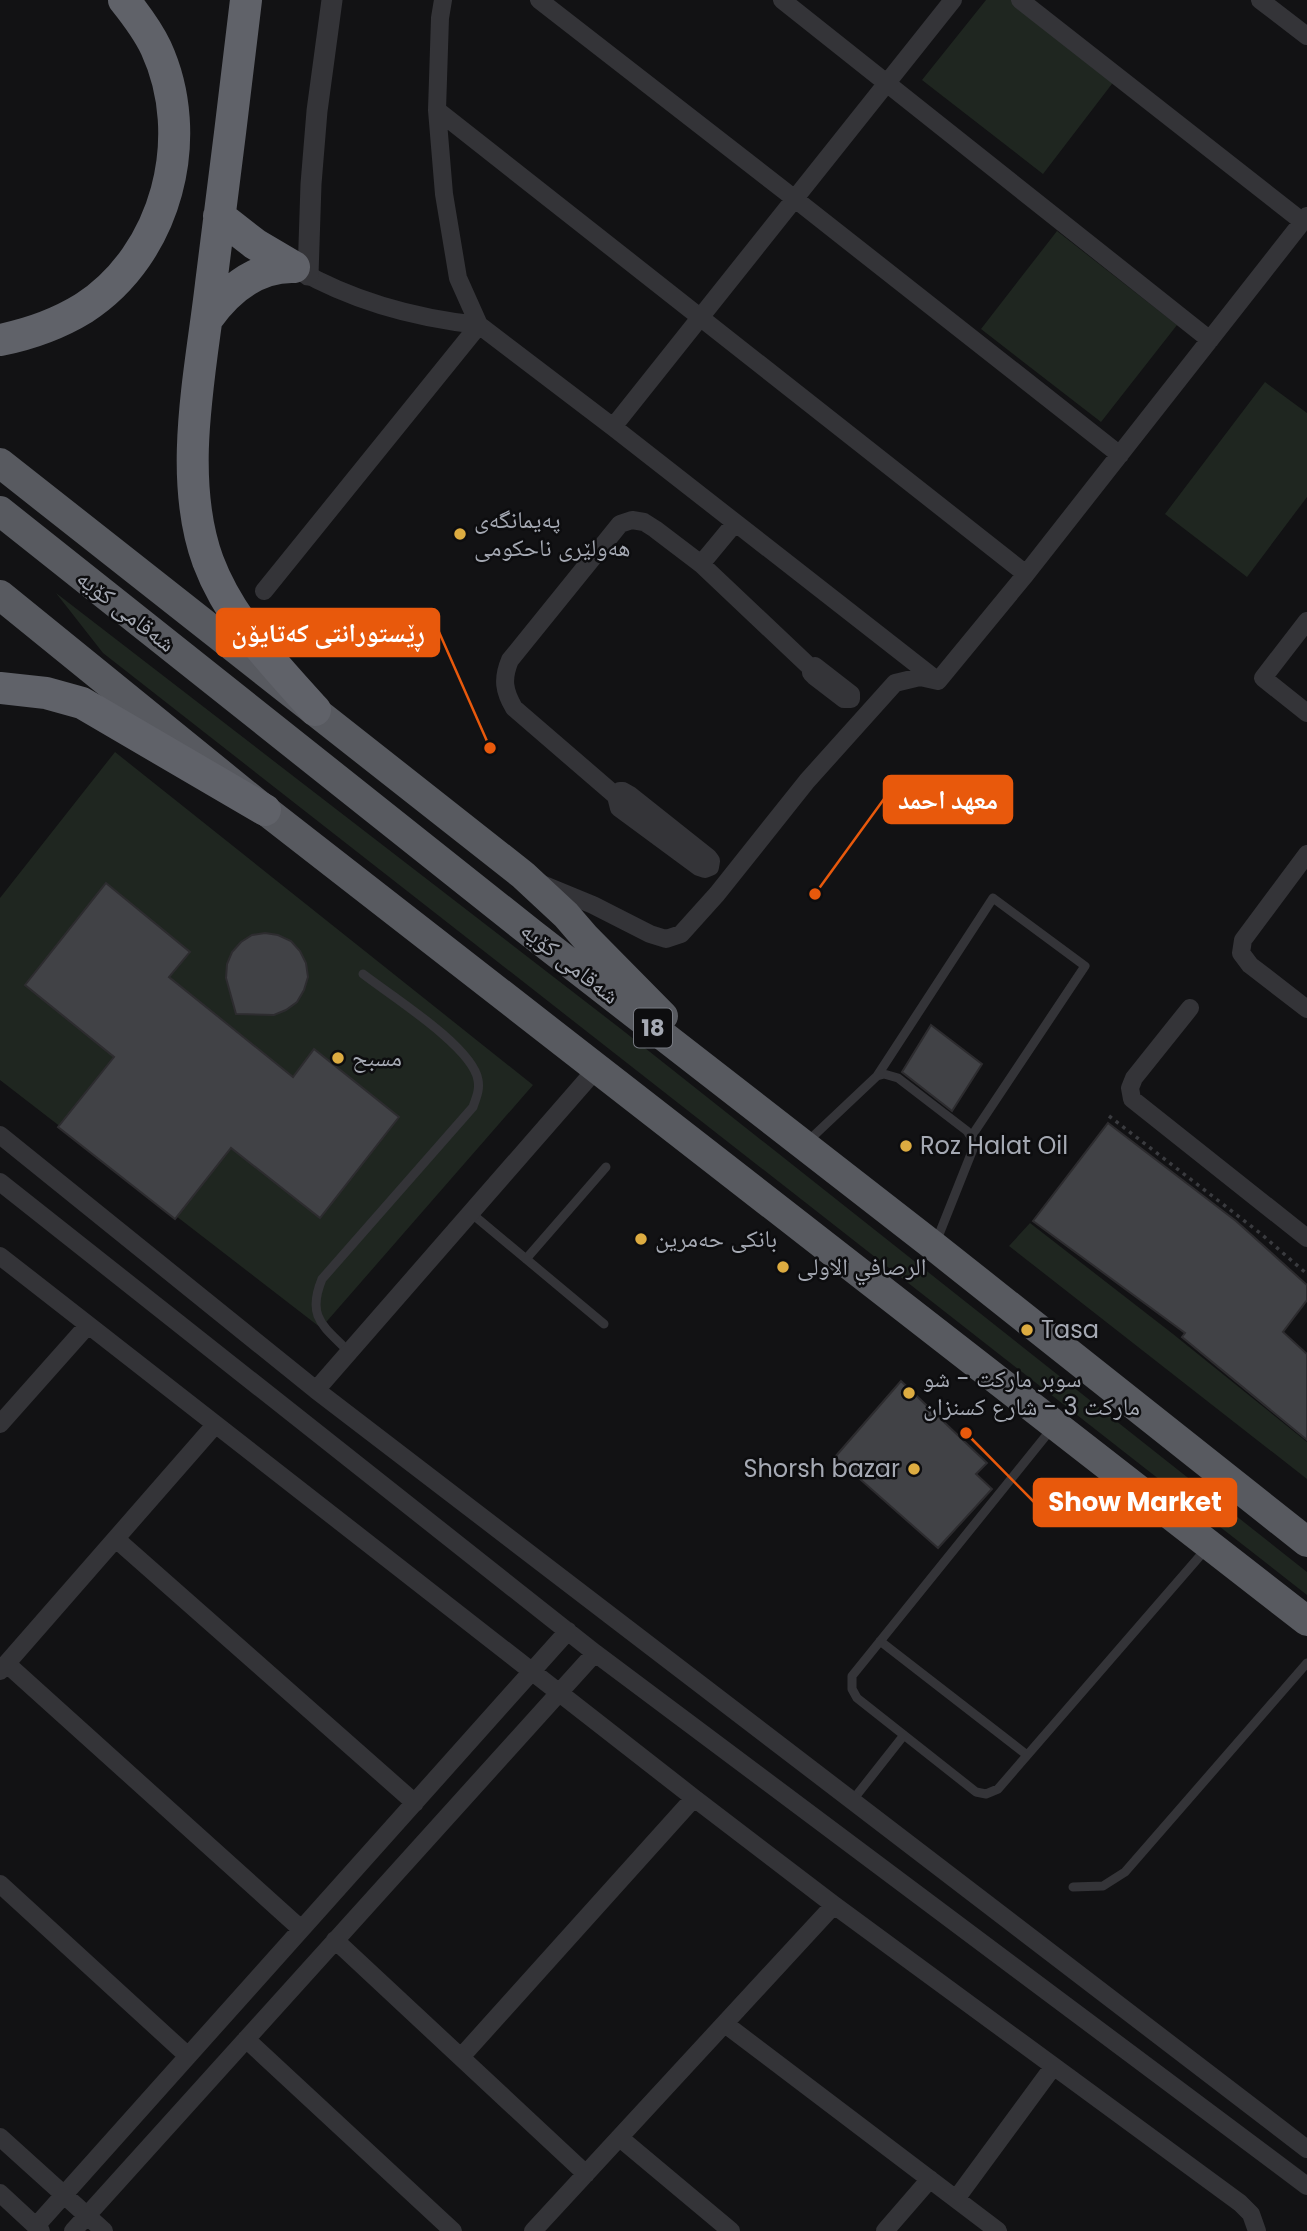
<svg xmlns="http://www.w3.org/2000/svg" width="1307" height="2231" font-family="Poppins,'Noto Naskh Arabic',sans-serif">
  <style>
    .green { fill: #1f2620 }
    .building { fill: #414246; stroke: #2d2c2f; stroke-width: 2 }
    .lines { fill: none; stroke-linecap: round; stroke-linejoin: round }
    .path { stroke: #3a3b3f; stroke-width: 3.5; stroke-dasharray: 3.5 5; stroke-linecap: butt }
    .service { stroke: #343438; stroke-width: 9 }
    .minor { stroke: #343438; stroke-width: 18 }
    .tertiary { stroke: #343438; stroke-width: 21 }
    .trunk { stroke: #585a60; stroke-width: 30 }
    .motorway { stroke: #606269; stroke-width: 32 }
    .poi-dot { fill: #ddac41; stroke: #0d0d0f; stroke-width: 2.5 }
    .labels { text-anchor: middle; stroke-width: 5; stroke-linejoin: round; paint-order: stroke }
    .shield { fill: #0d0d0f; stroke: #777a82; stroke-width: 2 }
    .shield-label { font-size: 23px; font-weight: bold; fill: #a5a9b3 }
    .poi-label { font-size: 24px; fill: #a5a9b3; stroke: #0d0d0f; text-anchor: start }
    .street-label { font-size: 24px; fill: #a5a9b3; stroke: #0d0d0f }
    .leader { fill: none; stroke: #e8590c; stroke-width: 2.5 }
    .callout-dot { fill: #e8590c; stroke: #0d0d0f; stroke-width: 2.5 }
    .callout { fill: #e8590c; stroke: #e8590c; stroke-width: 2.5 }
    .callout-label { font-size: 26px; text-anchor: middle; font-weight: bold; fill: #fff }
  </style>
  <rect width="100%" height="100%" fill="#121214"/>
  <path class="green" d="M986 0H1023L1118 76 1043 174 922 80Z
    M1057 231 1177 325 1101 422 981 329Z
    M1265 382 1307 413V497L1247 577 1165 514Z
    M56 593 621 1029 1307 1572V1595L103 653Z
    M115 752 533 1085 321 1328 0 1080V898Z
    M1030 1223 1173 1334 1307 1442V1479L1009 1246Z"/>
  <path class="building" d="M106 883 190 952 169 977 293 1077 314 1049 399 1117 320 1218 231 1148 175 1219 58 1127 114 1057 25 985Z
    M265 933 278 935 291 941 300 951 306 963 308 977 304 990 297 1002 286 1010 274 1015 236 1014 226 978 227 964 232 952 241 942 252 935Z
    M931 1025 982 1064 952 1111 902 1072Z
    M1108 1123 1236 1221 1307 1285V1300L1283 1332 1307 1354V1440L1182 1337 1185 1333 1033 1221Z
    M901 1381 987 1463 976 1474 992 1489 938 1548 835 1457Z"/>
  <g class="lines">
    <path class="path" d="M1109 1116 1260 1233 1307 1274"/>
    <path class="service" d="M877 1076 993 898 1085 966 971 1137
      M806 1143 877 1076 884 1074 898 1078 967 1131 971 1137 973 1149 936 1242
      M471 1213 604 1324
      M526 1259 606 1167
      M349 1352C324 1326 306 1318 322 1279L473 1107C476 1098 480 1090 478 1080 473 1047 390 995 363 974
      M1053 1427 852 1676V1689L857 1698 976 1792 986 1794 998 1789 1206 1549
      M880 1641 1027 1755
      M852 1801 904 1735
      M1073 1887 1103 1886 1125 1872 1307 1663"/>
    <path class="minor" d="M443 0 440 18 437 110 444 194 458 278 479 325 613 427 938 681
      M539 0 795 199 1120 455
      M782 0 1210 340
      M1020 0 1303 222
      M1260 0 1307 36
      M437 110 1026 574
      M297 269C354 302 414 318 479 325
      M613 427 953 0
      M701 564 735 523
      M264 591 479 325
      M1307 621 1263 678 1307 713
      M815 666 851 694V699H844L814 676 811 673V668Z
      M938 681 1026 574 1307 216
      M620 791H623L630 795 708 857 711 861 710 867 705 869 699 867 619 808 616 796Z
      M616 796 514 708C504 691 502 679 510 660L620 524 632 520 644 522 655 529 701 564 811 668
      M1307 854 1243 940 1241 953 1250 965 1307 1009
      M542 884 593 905 650 934 666 939 681 934 717 894 807 781 895 683 920 677 938 681
      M1190 1008 1134 1078 1130 1088 1132 1099 1307 1238
      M0 1135 316 1390 1307 2149
      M0 1182 595 1653 1307 2186
      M0 1256 694 1798 834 1905 1240 2203 1251 2214 1257 2231
      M316 1390 598 1067
      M0 1424 88 1325
      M116 1539 415 1803
      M7 1664 301 1929
      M0 1671 215 1425
      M0 1884 188 2056
      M335 1940 586 2174
      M725 2024 998 2231
      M246 2039 453 2231
      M461 2057 694 1798
      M0 2137 104 2231
      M620 2138 731 2231
      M0 2193 41 2231
      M956 2199 1053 2067
      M36 2226 568 1631
      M73 2231 595 1653
      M533 2231 834 1905
      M885 2231 930 2179"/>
    <path class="tertiary" d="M308 275 311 184 317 111 332 0"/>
    <path class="trunk" d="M0 463 523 875 566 915 585 937 663 1016
      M0 511 531 933 935 1247 1307 1542
      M0 595 265 810 1307 1621"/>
    <path class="motorway" d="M246 0C235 95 223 189 211 284 201 371 177 476 208 561 230 620 274 664 315 710
      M219 216 255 244 294 267
      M207 319C228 290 257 266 294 267
      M0 340C30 334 58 324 84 308 167 254 197 137 156 48 148 31 136 15 124 0
      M0 688 46 693 82 703 265 810"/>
  </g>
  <g class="poi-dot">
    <circle cx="460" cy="534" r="7"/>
    <circle cx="338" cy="1058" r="7"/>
    <circle cx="906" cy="1146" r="7"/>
    <circle cx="641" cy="1239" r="7"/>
    <circle cx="783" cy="1267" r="7"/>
    <circle cx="1027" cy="1330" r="7"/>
    <circle cx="909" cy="1393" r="7"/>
    <circle cx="914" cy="1469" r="7"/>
  </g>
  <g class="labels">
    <rect class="shield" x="634" y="1008.5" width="38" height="39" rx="5"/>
    <g class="shield-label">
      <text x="653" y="1036">18</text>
    </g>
    <g class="poi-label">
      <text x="474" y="528">پەیمانگەی<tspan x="474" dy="28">هەولێری ناحکومی</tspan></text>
      <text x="352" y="1066">مسبح</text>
      <text x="920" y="1154">Roz Halat Oil</text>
      <text x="655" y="1247">بانكی حه‌مرین</text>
      <text x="797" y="1275">الرصافي الاولى</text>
      <text x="1041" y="1338">Tasa</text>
      <text x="923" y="1387">سوبر ماركت - شو<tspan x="923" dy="28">ماركت 3 - شارع كسنزان</tspan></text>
      <text x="900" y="1477" text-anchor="end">Shorsh bazar</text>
    </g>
    <g class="street-label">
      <text transform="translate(126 611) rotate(38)" y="8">شەقامی کۆیە</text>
      <text transform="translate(570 963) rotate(38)" y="8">شەقامی کۆیە</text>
    </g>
  </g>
  <path class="leader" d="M490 748L439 632M815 894L884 799M966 1433L1034 1502"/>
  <g class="callout-dot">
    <circle cx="490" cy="748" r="7"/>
    <circle cx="815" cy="894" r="7"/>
    <circle cx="966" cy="1433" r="7"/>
  </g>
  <g class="callout">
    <rect x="217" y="609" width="222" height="47" rx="7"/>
    <rect x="884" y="776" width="128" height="47" rx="7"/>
    <rect x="1034" y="1479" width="202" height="47" rx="7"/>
  </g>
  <g class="callout-label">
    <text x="328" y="642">ڕێستورانتی کەتایۆن</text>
    <text x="948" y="809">معهد احمد</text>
    <text x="1135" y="1511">Show Market</text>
  </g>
</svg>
